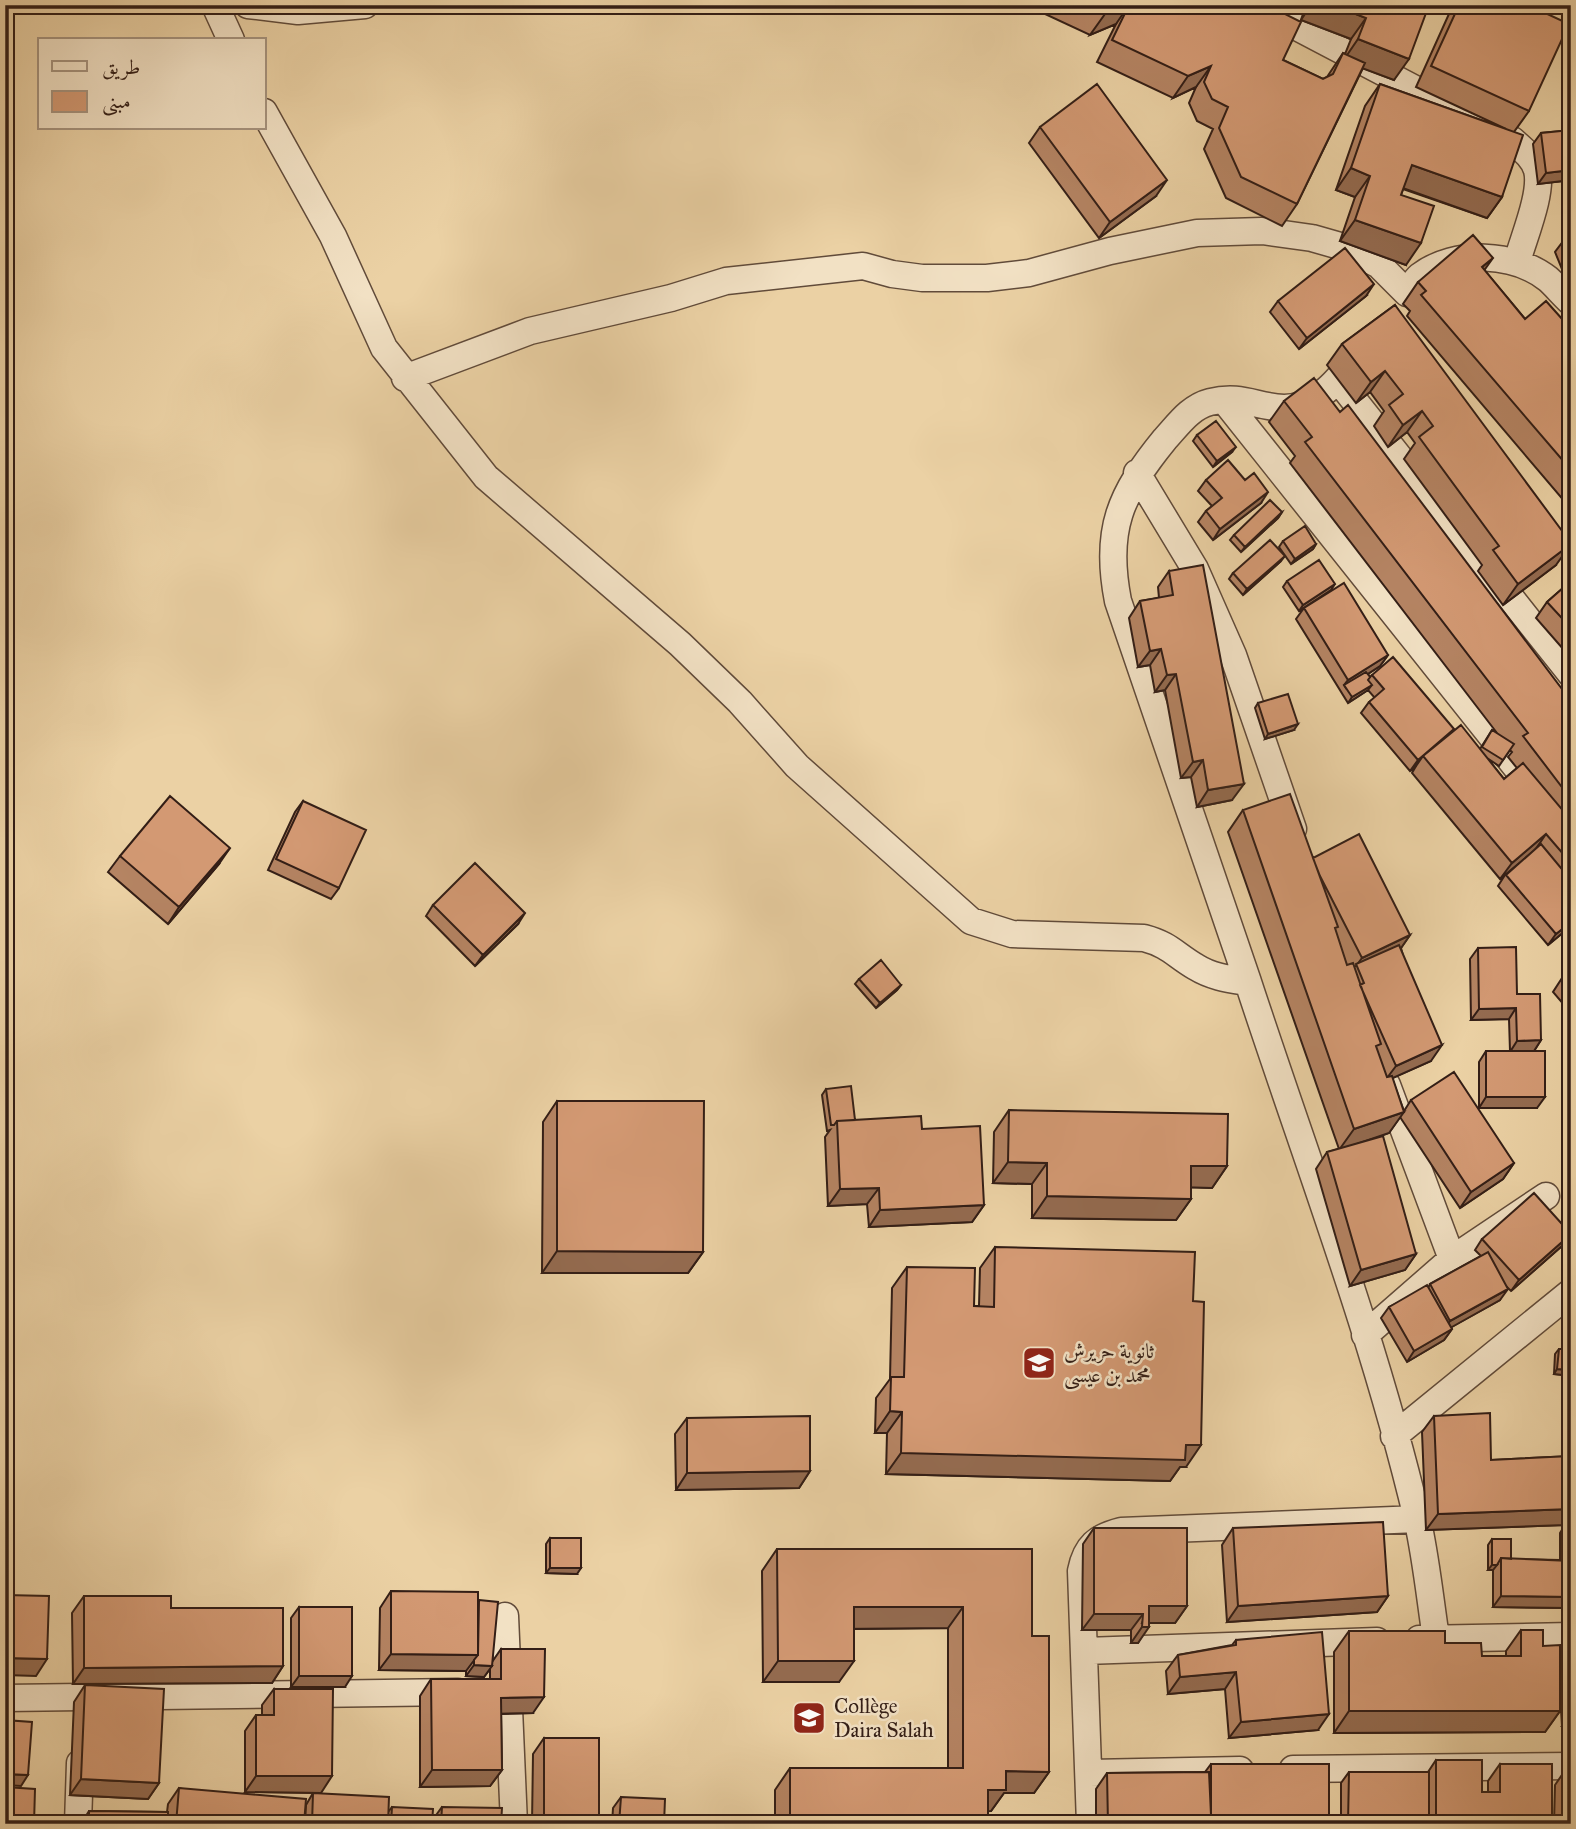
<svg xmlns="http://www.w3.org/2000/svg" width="1576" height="1829" font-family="'IM FELL Great Primer',Amiri,serif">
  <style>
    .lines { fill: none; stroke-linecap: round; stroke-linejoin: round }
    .minor-casing { stroke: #614b3a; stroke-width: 29 }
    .minor { stroke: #f2e1c4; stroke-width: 26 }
    .wall { fill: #b58463; stroke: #331e16; stroke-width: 2; fill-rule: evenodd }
    .shaded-wall { fill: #946b50; stroke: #331e16; stroke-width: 2 }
    .building { fill: #d39973; stroke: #331e16; stroke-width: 2 }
    .labels { text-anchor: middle; stroke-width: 5; stroke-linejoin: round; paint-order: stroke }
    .poi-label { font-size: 21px; fill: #331e16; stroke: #f2e1c4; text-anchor: start }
  </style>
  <rect width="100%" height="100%" fill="#ebd1a4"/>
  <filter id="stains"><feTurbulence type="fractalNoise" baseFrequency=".00286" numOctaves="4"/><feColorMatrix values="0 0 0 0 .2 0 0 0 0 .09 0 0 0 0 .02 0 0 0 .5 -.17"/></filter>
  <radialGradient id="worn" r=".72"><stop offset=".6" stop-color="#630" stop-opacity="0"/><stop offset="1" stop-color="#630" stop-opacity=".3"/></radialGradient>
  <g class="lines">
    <defs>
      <path id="minor" d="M215 5 231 40
        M248 5 298 11 365 5
        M1255 5 1512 140C1522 149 1533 157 1537 170 1543 193 1523 239 1517 262
        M264 112 333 236 384 348 486 477 680 644 740 702 797 766 971 921 1012 934 1144 938C1170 945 1174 954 1196 967 1212 977 1229 979 1248 982 1306 1159 1374 1336 1417 1518 1426 1557 1430 1599 1436 1638
        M405 378 530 331 671 298 726 281 863 266 892 274 922 278H987L1029 273 1110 251 1197 233 1262 231 1312 238 1347 248 1379 265 1407 293C1411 288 1415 280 1420 276 1455 249 1515 253 1548 279 1556 286 1563 295 1571 302
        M1338 380 1571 674
        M1224 400 1571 836
        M1137 473 1195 569 1233 655 1293 829
        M1248 982 1118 601C1104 530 1120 494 1165 439 1178 425 1190 407 1210 402 1242 394 1256 407 1284 408 1317 408 1341 377 1359 353
        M1387 1085 1452 1259
        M1365 1335 1452 1259 1546 1196
        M1394 1436 1571 1292
        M505 1616 514 1824
        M1419 1639 1571 1636
        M1085 1651 1377 1641
        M5 1698 458 1692
        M1293 1769 1571 1766
        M1090 1773 1240 1770
        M78 1824 80 1763
        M1090 1824 1081 1571C1086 1546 1097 1537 1121 1531L1418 1519"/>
    </defs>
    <use href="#minor" class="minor-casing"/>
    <use href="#minor" class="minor"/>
  </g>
  <path class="wall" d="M1049 5H1196L1208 11 1211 5H1267L1283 60 1323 79 1327 77 1343 53 1345 54 1351 39 1301 20 1306 5H1429L1394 80 1363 68 1297 204 1282 226 1226 198 1204 149 1213 129 1197 121 1189 103 1196 87 1173 98 1097 62 1116 24 1090 35 1045 14Z
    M1453 5H1528L1529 111 1514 132 1502 197 1487 218 1403 189 1401 195 1406 265 1340 241 1355 197 1336 190 1365 106 1380 84 1506 129 1416 87Z
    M1556 5H1571V24Z
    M1040 127 1156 196 1099 238 1029 143Z
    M1571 130V180L1538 184 1533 144 1541 133Z
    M1571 234V291L1555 252 1567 236Z
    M1484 270 1525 319 1571 329V509L1407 316 1410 311 1403 304 1418 282Z
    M1366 296 1299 349 1270 312 1278 301Z
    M1395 305 1556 565 1503 605 1478 571 1482 565 1404 459 1415 443 1407 432 1388 447 1374 426 1384 411 1370 392 1356 403 1327 365 1342 344Z
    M1284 401 1340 412 1571 701V871L1567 875 1571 926 1548 945 1498 886 1505 875 1500 879 1412 773 1416 766 1410 771 1361 713 1369 702 1375 698 1368 690 1348 703 1296 619 1304 608 1388 655 1380 666 1368 674 1370 677 1372 675 1452 733 1480 749 1492 730 1497 733 1290 463 1295 456 1269 422ZM1510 750 1512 752 1508 757 1517 768 1504 779 1487 758 1499 766Z
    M1197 435 1232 452 1213 467 1193 441Z
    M1206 480 1261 503 1213 540 1198 522 1206 511 1212 506 1198 491Z
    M1282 512 1278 518 1241 552 1230 540 1234 535Z
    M1283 541 1316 544 1313 549 1291 564 1279 547Z
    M1281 561 1243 595 1229 579 1233 573Z
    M1169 571 1232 800 1197 807 1191 777 1181 778 1165 690 1155 692 1150 665 1138 667 1129 618 1140 601 1159 598 1158 587Z
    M1287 581 1331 590 1299 611 1283 587Z
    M1571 581V658L1536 618 1547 602Z
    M1258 703 1294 730 1265 739 1255 708Z
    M303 801 339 888 331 899 268 870 295 812Z
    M1243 810 1313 858 1410 935 1401 948 1431 1061 1392 1078 1404 1111 1411 1100 1514 1163 1503 1179 1460 1208 1400 1117 1389 1133 1367 1141 1416 1254 1405 1270 1350 1286 1316 1169 1327 1152 1339 1149 1228 832Z
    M120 856 219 864 168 924 108 872Z
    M433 905 518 924 475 966 426 916Z
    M1478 948 1517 994 1541 1040 1534 1051 1537 1108H1479V1062L1486 1051H1510L1509 1019 1471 1020 1470 959Z
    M1571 970V1013L1553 992 1564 975Z
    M859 979 901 985 897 990 876 1008 855 984Z
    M826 1089 855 1120 922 1129 984 1205 972 1222 869 1227 867 1204 828 1206 825 1137 830 1130 827 1131 822 1095Z
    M557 1101 703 1252 688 1273H542L543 1122Z
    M1009 1110 1227 1166 1212 1188 1191 1187V1199L1176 1220 1032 1218V1184L993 1183 994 1132Z
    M1571 1234 1563 1245 1511 1291 1505 1285 1500 1300 1451 1327 1452 1329 1444 1340 1407 1362 1381 1318 1389 1307 1428 1288 1430 1284 1481 1256 1475 1250 1482 1239Z
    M995 1247 1186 1467H1180L1170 1481 886 1474 887 1433H875L876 1398 890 1379 892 1288 907 1267 974 1306H979L980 1268Z
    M1559 1349H1571V1376L1554 1374 1555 1354Z
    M1434 1416 1491 1460 1571 1456V1605L1569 1608 1493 1607V1570H1488V1545L1492 1539 1511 1559 1560 1560V1533L1565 1525 1426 1530 1422 1432Z
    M687 1418 810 1471 799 1488 676 1490 675 1434Z
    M1094 1528 1187 1606 1175 1623H1149L1138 1643H1131V1630H1082L1083 1544Z
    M1233 1528 1388 1596 1377 1612 1227 1622 1222 1545Z
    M550 1538 577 1574 546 1573V1544Z
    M777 1549H1032V1636L1049 1772 1034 1793H1004L991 1811H988V1824H775V1790L790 1768H948V1628L854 1629 839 1682H763L762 1571Z
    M391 1591 478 1602 492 1662 501 1649 533 1713 501 1714 502 1770 490 1786 420 1787V1696L431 1679H490V1669L484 1677 466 1676V1671L379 1670 380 1608Z
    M84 1596 171 1608 283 1666 272 1683 73 1684 72 1613Z
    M299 1607 345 1687H291V1618Z
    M1521 1630 1560 1658 1571 1643V1726H1562L1560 1693V1711L1545 1732 1334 1733V1652L1349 1631 1445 1643 1482 1656H1506V1651Z
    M1236 1640 1318 1730 1229 1738 1225 1689 1168 1694 1166 1671 1178 1655 1232 1645Z
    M85 1685 159 1783 148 1799 70 1795 74 1702Z
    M274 1689 321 1793 245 1792V1731L256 1715H262V1705Z
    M544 1738 599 1824H532L533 1754Z
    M1436 1760 1482 1792H1488V1781L1500 1764 1550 1824H1341V1783L1349 1772H1428Z
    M1211 1764 1329 1824H1096V1789L1107 1773 1205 1772Z
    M1566 1769 1571 1824H1554L1555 1785Z
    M179 1788 304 1824H81L89 1811 167 1812 168 1804Z
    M313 1793 388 1812 392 1807 432 1824H305L306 1805Z
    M621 1797 664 1824H612L613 1808Z
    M442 1807 501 1824H434V1818Z"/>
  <path class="shaded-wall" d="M1124 5H1129L1116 24 1090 35 1105 14Z
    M1311 5H1333L1366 18 1351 39 1301 20Z
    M1358 39 1409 59 1394 80 1343 61Z
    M1211 66 1196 87 1173 98 1188 76Z
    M1412 165 1502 197 1487 218 1397 186Z
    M1351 168 1370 176 1355 197 1336 190Z
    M1571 170V180L1538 184 1546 173Z
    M1167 180 1156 196 1099 238 1110 222Z
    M1355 220 1421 243 1406 265 1340 241Z
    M1493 258 1478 279 1482 267Z
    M1374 284 1366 296 1299 349 1307 338Z
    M1385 371 1370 392 1356 403 1371 382Z
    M1422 411 1407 432 1388 447 1403 425Z
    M1236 447 1232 452 1213 467 1217 461Z
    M1268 492 1261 503 1213 540 1220 529Z
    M1282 512 1278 518 1241 552 1245 547Z
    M1316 544 1313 549 1291 564 1295 559Z
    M1571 544 1556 565 1503 605 1518 584Z
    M1285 556 1281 561 1243 595 1247 589Z
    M1335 584 1331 590 1299 611 1303 605Z
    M1161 649 1150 665 1138 667 1150 651Z
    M1388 655 1380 666 1346 688 1344 685 1348 680Z
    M1176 674 1165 690 1155 692 1167 675Z
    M1372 685 1368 690 1348 703 1352 697Z
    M1298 724 1294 730 1265 739 1268 734Z
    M1423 756 1416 766 1410 771 1418 760Z
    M1203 760 1191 777 1181 778 1193 762Z
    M1244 784 1232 800 1197 807 1208 790Z
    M1546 834 1535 850 1500 879 1512 863Z
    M230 848 219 864 168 924 179 907Z
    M1571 865V871L1560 880Z
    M525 913 518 924 475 966 483 955Z
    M1571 922V926L1548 945 1556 934Z
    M1410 935 1399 951 1356 966 1362 958Z
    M901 985 897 990 876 1008 880 1003Z
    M1516 1008 1509 1019 1471 1020 1479 1009Z
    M1541 1040 1534 1051 1510 1052 1517 1041Z
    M1442 1045 1431 1061 1384 1082 1396 1066Z
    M1486 1097H1545L1537 1108H1479Z
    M1404 1112 1389 1133 1339 1150 1354 1129Z
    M1008 1162 1047 1163 1032 1184 993 1183Z
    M1514 1163 1503 1179 1460 1208 1471 1192Z
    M1191 1166H1227L1212 1188 1176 1187Z
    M879 1188 867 1204 828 1206 840 1189Z
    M1047 1196 1191 1199 1176 1220 1032 1218Z
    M984 1205 972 1222 869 1227 880 1210Z
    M1571 1234 1563 1245 1511 1291 1519 1280Z
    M557 1251 703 1252 688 1273H542Z
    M1416 1254 1405 1270 1350 1286 1361 1270Z
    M1508 1289 1500 1300 1443 1332 1450 1321Z
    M1452 1329 1444 1340 1407 1362 1414 1351Z
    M1557 1369 1571 1370V1376L1554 1374Z
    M890 1411 902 1412 887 1433H875Z
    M1186 1445H1201L1186 1467H1180L1170 1481 886 1474 901 1453Z
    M810 1471 799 1488 676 1490 687 1473Z
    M1571 1509V1517L1565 1525 1426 1530 1438 1514Z
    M1492 1565H1497L1493 1570H1488Z
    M550 1568H581L577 1574 546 1573Z
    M1388 1596 1377 1612 1227 1622 1238 1606Z
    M1501 1596 1571 1597V1605L1569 1608 1493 1607Z
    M1149 1606H1187L1175 1623H1142Z
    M854 1607H963L948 1628 839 1629Z
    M1094 1614H1143L1131 1630H1082Z
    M1142 1627H1149L1138 1643H1131Z
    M391 1654 478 1655 466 1671 379 1670Z
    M5 1658 47 1659 36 1676 5 1675Z
    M778 1661H854L839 1682H763Z
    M474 1665 492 1666 484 1677 466 1676Z
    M283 1666 272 1683 73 1684 84 1668Z
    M1236 1672 1225 1689 1168 1694 1180 1677Z
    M299 1676H352L345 1687H291Z
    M544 1697 533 1713 490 1714 501 1698Z
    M1349 1711H1560L1545 1732 1334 1733Z
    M1571 1713V1726H1562Z
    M1329 1714 1318 1730 1229 1738 1241 1722Z
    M432 1770H502L490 1786 420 1787Z
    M1006 1771 1049 1772 1034 1793H1004L991 1811 973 1812 988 1790Z
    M5 1774 28 1775 21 1786 5 1785Z
    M256 1776H332L321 1793 245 1792Z
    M81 1779 159 1783 148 1799 70 1795Z
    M1436 1821H1552L1550 1824H1434Z"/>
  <path class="building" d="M1087 5H1124L1105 14Z
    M1129 5H1196L1212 13 1216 5H1267L1301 22 1283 60 1323 79 1333 74 1343 53 1365 63 1297 204 1241 177 1219 128 1228 107 1212 99 1204 82 1211 66 1188 76 1112 40Z
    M1333 5H1429L1409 59 1358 39 1366 18Z
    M1459 5H1528L1569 24 1529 111 1431 66Z
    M1097 84 1167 180 1110 222 1040 127Z
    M1380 84 1523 135 1502 197 1412 165 1401 195 1434 206 1421 243 1355 220 1370 176 1351 168Z
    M1571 130V170L1546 173 1541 133Z
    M1571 234V246L1567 236Z
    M1473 235 1493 258 1482 267 1525 319 1546 301 1571 329V470L1421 295 1426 291 1418 282Z
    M1345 248 1374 284 1307 338 1278 301Z
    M1395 305 1571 543V544L1518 584 1493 550 1499 546 1419 437 1433 426 1422 411 1403 425 1389 405 1403 394 1385 371 1371 382 1342 344Z
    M1314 378 1340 412 1348 405 1571 701V799L1523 736 1528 733 1305 442 1312 437 1284 401Z
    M1216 421 1236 447 1217 461 1197 435Z
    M1228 460 1245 480 1254 473 1268 492 1220 529 1206 511 1222 498 1206 480Z
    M1270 500 1282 512 1245 547 1234 535Z
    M1305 526 1316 544 1295 559 1283 541Z
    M1270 540 1285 556 1247 589 1233 573Z
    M1319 560 1335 584 1303 605 1287 581Z
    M1203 565 1244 784 1208 790 1203 760 1193 762 1176 674 1167 675 1161 649 1150 651 1140 601 1173 595 1169 571Z
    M1571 581V628L1547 602Z
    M1344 583 1388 655 1348 680 1304 608Z
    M1393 657 1454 729 1418 760 1369 702 1384 689 1372 675Z
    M1366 672 1370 677 1368 680 1372 685 1352 697 1344 685Z
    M1288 694 1298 724 1268 734 1258 703Z
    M1461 725 1504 779 1523 763 1571 820V863L1546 834 1512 863 1423 756Z
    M1492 730 1514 744 1503 760 1482 747Z
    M1290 794 1338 927 1335 928 1347 965 1353 963 1381 1044 1376 1046 1387 1077 1392 1076 1404 1112 1354 1129 1243 810Z
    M170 796 230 848 179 907 120 856Z
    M303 801 366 830 339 888 276 859Z
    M1359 834 1410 935 1362 958 1320 876 1313 858Z
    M1541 844 1571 880V922L1556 934 1506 875Z
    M475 863 525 913 483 955 433 905Z
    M1399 945 1442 1045 1396 1066 1360 985 1364 983 1356 964Z
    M1516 947 1517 994H1540L1541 1040 1517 1041 1516 1008 1479 1009 1478 948Z
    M881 960 901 985 880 1003 859 979Z
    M1571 970V983L1564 975Z
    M1486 1051H1545V1097H1486Z
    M1454 1072 1514 1163 1471 1192 1411 1100Z
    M851 1086 855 1120 837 1121 834 1125H831L826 1089Z
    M557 1101H704L703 1252 557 1251Z
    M1009 1110 1228 1114 1227 1166H1191V1199L1047 1196V1163L1008 1162Z
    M921 1116 922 1129 980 1126 984 1205 880 1210 879 1188 840 1189 837 1121Z
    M1383 1136 1416 1254 1361 1270 1327 1152Z
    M1534 1193 1571 1234 1519 1280 1482 1239Z
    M995 1247 1195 1252 1193 1301 1204 1302 1201 1445H1186L1185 1460 901 1453 902 1412 890 1411 891 1377H904L907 1267 975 1268 974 1306 994 1307Z
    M1488 1252 1508 1289 1450 1321 1430 1284Z
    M1427 1285 1452 1329 1414 1351 1389 1307Z
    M1559 1349H1571V1370L1557 1369Z
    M1490 1413 1491 1460 1571 1456V1509L1438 1514 1434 1416Z
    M810 1416V1471L687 1473V1418Z
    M1383 1522 1388 1596 1238 1606 1233 1528Z
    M1094 1528H1187V1606H1149V1627H1142L1143 1614H1094Z
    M550 1538H581V1568H550Z
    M1492 1539H1511V1559L1501 1558 1497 1565H1492Z
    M777 1549H1032V1636H1049V1772L1006 1771V1790H988V1824H790V1768H963V1607H854V1661H778Z
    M1501 1558 1571 1561V1597L1501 1596Z
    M391 1591 478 1592V1655L391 1654Z
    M5 1595 49 1596 47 1659 5 1658Z
    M84 1596H171V1608H283V1666L84 1668Z
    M479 1600 498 1602 492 1666 474 1665V1660L478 1655Z
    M299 1607H352V1676H299Z
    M1521 1630H1543V1646L1560 1645V1711H1349V1631H1445V1643H1481L1482 1656H1521Z
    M1322 1632 1329 1714 1241 1722 1236 1672 1180 1677 1178 1655 1236 1645V1640Z
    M501 1649H545L544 1697 501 1698 502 1770H432L431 1679H501Z
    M85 1685 164 1689 159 1783 81 1779Z
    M274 1689H333L332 1776H256V1715H274Z
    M5 1702H7L5 1720 32 1722 28 1775 5 1774Z
    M544 1738H599V1824H544Z
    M1436 1760H1482V1792H1500V1764H1552V1821H1436Z
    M1211 1764H1329V1824H1108L1107 1773 1209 1772 1211 1815Z
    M1566 1769H1571V1824H1566Z
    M1349 1772H1429V1824H1348Z
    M5 1787 35 1789 34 1824H5Z
    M179 1788 306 1799 304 1824H176Z
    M313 1793 389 1797 388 1824H312Z
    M621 1797 665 1799 664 1824H619Z
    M392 1807 433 1809 432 1824H391Z
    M442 1807 502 1808 501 1824H441Z
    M89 1811 168 1812V1824H89Z"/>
  <defs>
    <symbol id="university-square" viewBox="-11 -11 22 22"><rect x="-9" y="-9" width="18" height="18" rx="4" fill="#8f2418" stroke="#f2e1c4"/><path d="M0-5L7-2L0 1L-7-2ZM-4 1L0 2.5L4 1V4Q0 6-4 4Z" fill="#fff"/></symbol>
    <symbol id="school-square" viewBox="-11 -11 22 22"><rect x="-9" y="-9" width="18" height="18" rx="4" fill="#8f2418" stroke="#f2e1c4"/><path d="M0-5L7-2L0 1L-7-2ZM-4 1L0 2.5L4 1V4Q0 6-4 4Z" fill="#fff"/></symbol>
  </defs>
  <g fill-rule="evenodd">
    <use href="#university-square" x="1020" y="1344" width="38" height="38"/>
    <use href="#school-square" x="790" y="1699" width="38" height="38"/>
  </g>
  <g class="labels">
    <g class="poi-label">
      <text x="1064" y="1358">ثانوية حريرش<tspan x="1064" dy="24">محمد بن عيسى</tspan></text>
      <text x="834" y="1713">Collège<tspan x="834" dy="24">Daira Salah</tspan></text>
    </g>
  </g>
  <rect width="1576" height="1829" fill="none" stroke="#ebd1a4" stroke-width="28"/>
  <rect x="7" y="7" width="1562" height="1815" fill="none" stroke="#331e16" stroke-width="3.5"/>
  <rect x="14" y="14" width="1548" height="1801" fill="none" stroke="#331e16" stroke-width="2"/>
  <rect x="38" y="38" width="228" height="91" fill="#f2e1c4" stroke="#a6937e" stroke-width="2"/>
  <rect x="52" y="61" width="35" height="10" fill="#f2e1c4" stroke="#a6937e" stroke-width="2"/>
  <text x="102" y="74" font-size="21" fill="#331e16">طريق</text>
  <rect x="52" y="91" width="35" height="21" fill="#d39973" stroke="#a6937e" stroke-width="2"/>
  <text x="102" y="108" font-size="21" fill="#331e16">مبنى</text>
  <rect width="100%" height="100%" filter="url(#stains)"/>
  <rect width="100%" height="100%" fill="url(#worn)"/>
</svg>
